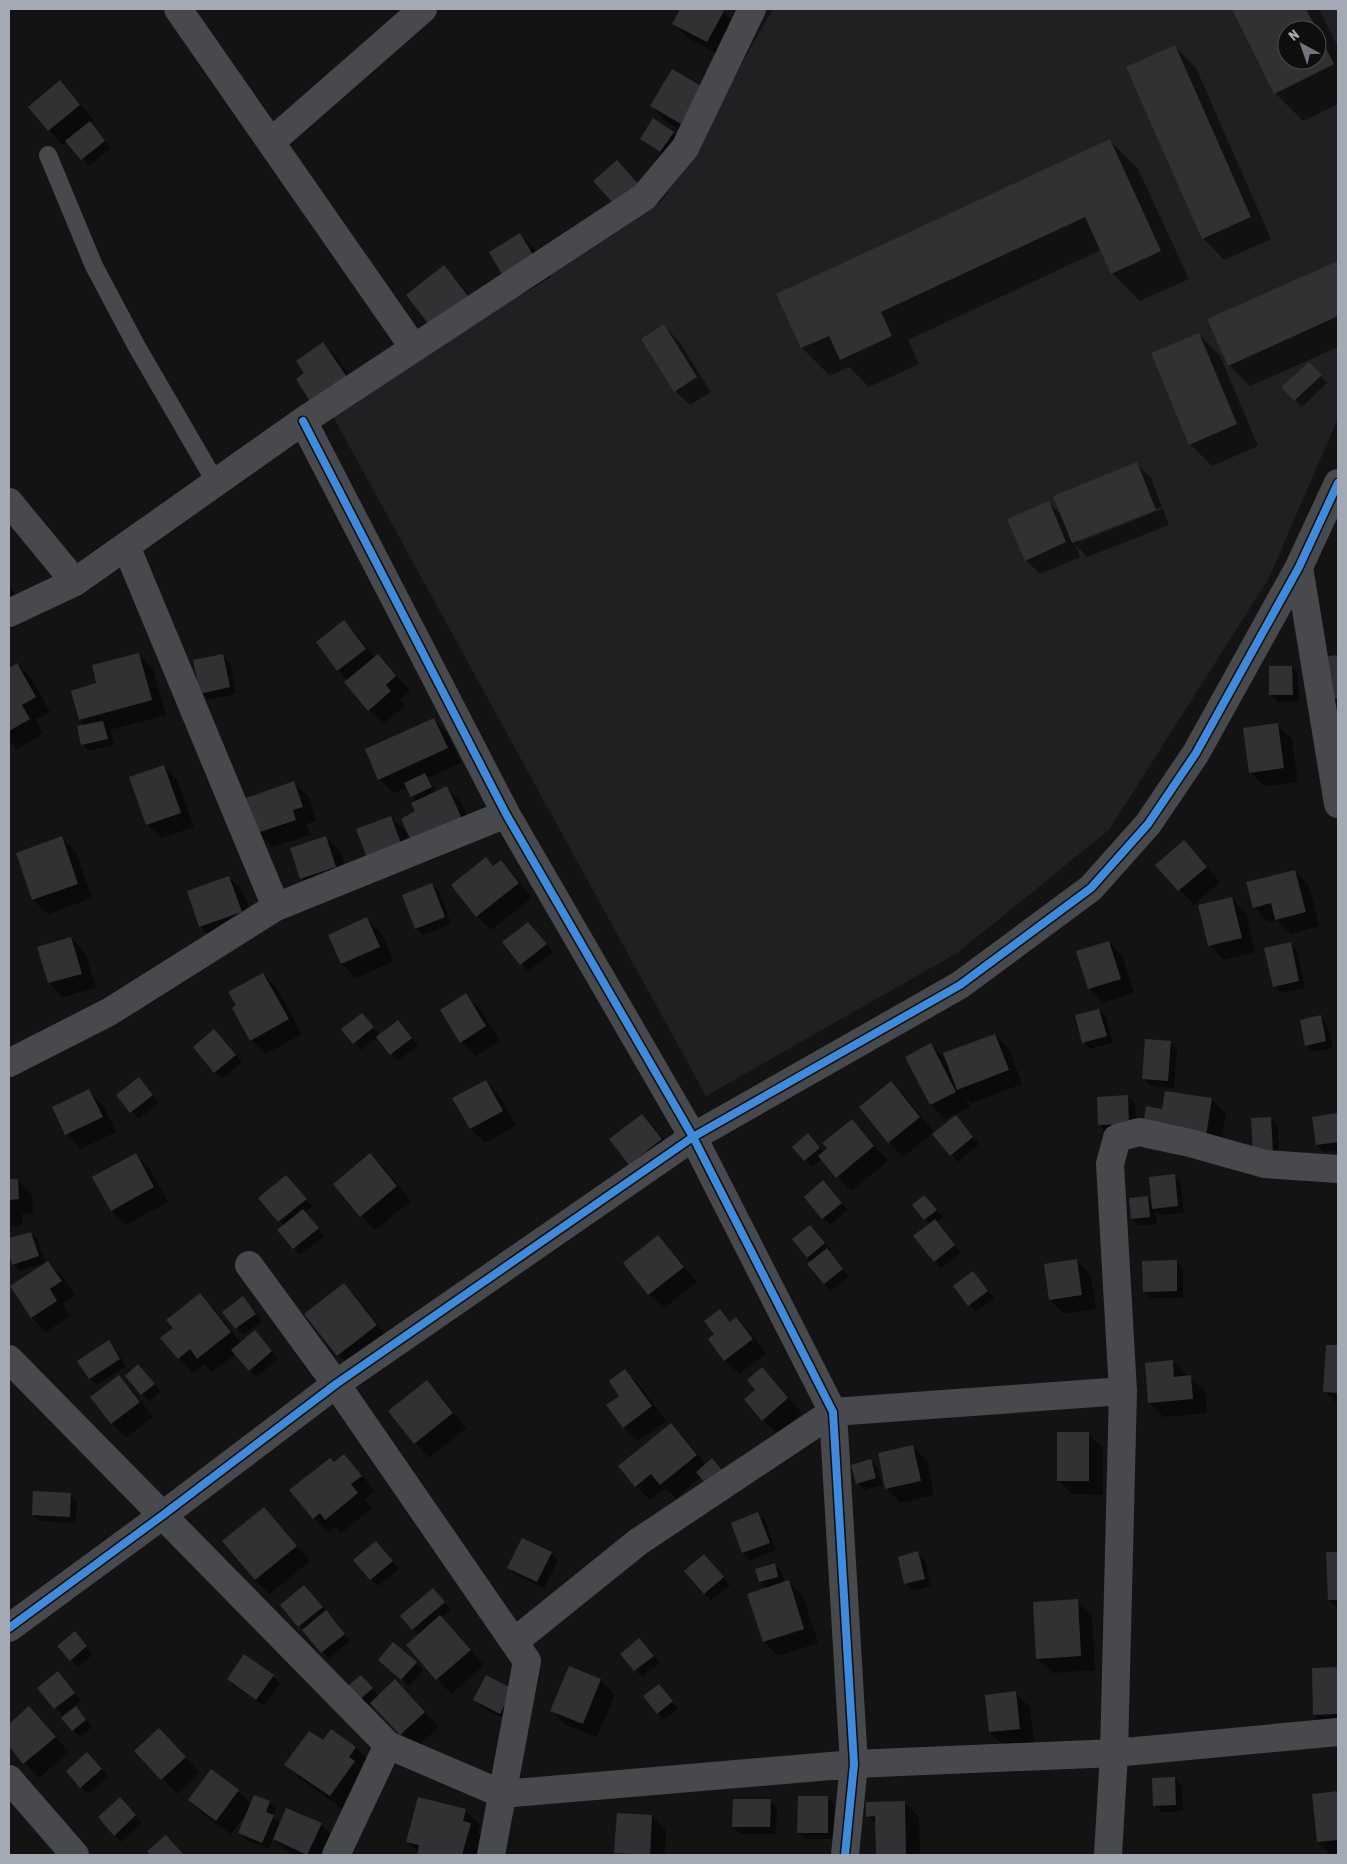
<svg xmlns="http://www.w3.org/2000/svg" width="1347" height="1864" font-family="'Asap Condensed',sans-serif">
  <style>
    .built { fill: #202022; fill-rule: evenodd }
    .shadow { fill: #0007; fill-rule: evenodd }
    .building { fill: #313133 }
    .lines { fill: none; stroke-linecap: round; stroke-linejoin: round }
    .lane { stroke: #47494c; stroke-width: 18 }
    .street { stroke: #47494c; stroke-width: 28 }
    .cycleway-casing { stroke: #0e0e0f; stroke-width: 11 }
    .cycleway { stroke: #408adc; stroke-width: 8 }
  </style>
  <rect width="100%" height="100%" fill="#131314"/>
  <path class="built" d="M773 9H1338V418L1269 578 1109 830 957 953 706 1096 330 411 663 200ZM1287 30H1317V60H1287Z"/>
  <path class="shadow" d="M682 9H716L723 12 737 26 722 56 688 38 674 24Z
    M1233 9H1319L1338 47V104L1303 121 1275 93ZM1287 30H1317V60H1287Z
    M1175 46 1196 68 1271 239 1224 260 1203 238Z
    M673 70 695 138 666 121 652 106Z
    M60 82 94 120 90 123 111 148 89 166 67 141 63 145 49 130Z
    M673 133 680 139 668 158 648 145 642 139Z
    M1110 141 1138 169 1189 279 1140 301 1112 273 1101 250 908 340 919 364 869 387 849 367 830 376 802 348 778 295Z
    M520 235 535 249 551 277 521 295 507 281Z
    M1338 262V347L1250 386 1229 365 1209 320Z
    M444 267 458 281 483 312 408 295Z
    M664 326 678 340 711 392 690 405 675 391Z
    M1199 334 1220 356 1258 446 1212 466 1190 444Z
    M323 344 337 358 362 395 306 374Z
    M1309 363 1327 383 1302 407 1283 387Z
    M1137 464 1151 478 1169 525 1087 557 1075 544 1080 557 1040 574 1026 560 1048 502 1063 516ZM1161 507 1162 509 1079 542V539Z
    M9 586 15 594 9 600Z
    M344 622 358 636 375 658 378 656 410 691 400 700 405 706 383 724 369 710 348 680 338 670 317 642Z
    M139 654 153 669 166 715 110 730 114 745 89 751 82 744 86 726 80 719 98 684Z
    M223 656 230 663 236 694 208 700 201 693Z
    M1338 656V704L1333 699 1330 657Z
    M17 665 32 679 50 712 35 720 43 734 17 749 9 741V669Z
    M1292 667 1298 674 1299 701 1278 702 1271 695Z
    M434 719 448 734 461 763 428 778 437 792 447 788 461 802 478 837 430 861 415 846 418 802 412 796 408 787 394 793 379 779Z
    M1277 725 1292 739 1298 782 1265 786 1250 772Z
    M164 766 178 781 194 827 161 838 147 824Z
    M294 783 309 797 316 821 306 824 310 835 272 847 258 833Z
    M391 817 406 832 416 860 382 872Z
    M326 837 341 852 349 882 315 892 301 878Z
    M62 838 76 852 92 898 48 914 33 900Z
    M1184 842 1220 882 1194 905 1157 865Z
    M486 858 494 867 501 862 515 876 532 898 491 930 477 916Z
    M1294 871 1309 886 1319 926 1291 934 1277 920 1268 922 1254 907Z
    M229 877 243 891 255 926 214 941 200 926Z
    M432 884 439 891 451 924 423 935 416 928Z
    M1231 898 1246 913 1255 952 1224 960 1210 945Z
    M367 919 381 933 394 961 356 978 342 964 330 936Z
    M528 923 553 952 528 971 521 964Z
    M71 938 85 953 96 988 63 997 49 983Z
    M1109 942 1123 957 1134 993 1103 1003 1089 988Z
    M1290 944 1297 951 1305 988 1281 993 1274 986Z
    M263 974 277 989 302 1034 266 1054 251 1040 238 1006Z
    M465 995 480 1009 500 1040 476 1056 461 1042Z
    M1099 1010 1106 1017 1113 1043 1090 1049 1084 1042Z
    M1320 1017 1327 1024 1333 1048 1313 1052 1306 1045Z
    M369 1021 380 1036 398 1022 418 1045 398 1061 378 1036 361 1050 343 1029Z
    M995 1035 1009 1049 1022 1084 972 1103 965 1096 970 1107 945 1119 931 1104V1045L948 1062Z
    M221 1038 242 1062 222 1079 215 1072Z
    M1170 1042 1177 1049 1174 1088 1151 1086 1144 1079Z
    M139 1079 159 1103 138 1119 118 1095Z
    M485 1081 500 1096 516 1125 485 1143 471 1129 454 1099Z
    M891 1083 905 1097 935 1133 955 1116 979 1144 958 1162 933 1133 903 1157 889 1142 861 1107Z
    M89 1091 103 1105 116 1132 81 1149 67 1134Z
    M1128 1097 1135 1104 1136 1131 1106 1132 1099 1125Z
    M1212 1099 1226 1114 1220 1150 1163 1110Z
    M1338 1114V1150L1324 1152 1317 1145 1313 1118Z
    M642 1115 656 1130 676 1154 630 1165Z
    M1271 1119 1278 1126 1279 1158 1261 1160Z
    M852 1120 888 1161 851 1191 822 1159 812 1167 794 1147 815 1142 824 1152Z
    M135 1155 150 1169 168 1202 126 1225 112 1211 94 1178Z
    M370 1155 385 1169 411 1201 375 1230 361 1216Z
    M1174 1176 1181 1183 1184 1213 1160 1215 1155 1211 1157 1224 1139 1226 1132 1219 1148 1197 1153 1202Z
    M18 1180 32 1195 33 1213 22 1214V1226H9V1181Z
    M293 1183 312 1206 305 1213 324 1236 300 1255 294 1248 284 1226 260 1198Z
    M830 1189 848 1210 830 1225 805 1197Z
    M924 1196 943 1217 937 1222 961 1253 941 1268 935 1261 930 1224 913 1206Z
    M810 1226 831 1250 829 1252 849 1276 831 1290 824 1284 812 1262 807 1257Z
    M31 1233 38 1240 45 1263 20 1271 13 1264 9 1250V1240Z
    M658 1236 672 1251 697 1282 664 1308 649 1294 624 1263Z
    M1076 1260 1091 1275 1096 1309 1065 1314 1050 1300Z
    M1176 1261 1183 1268V1298H1151L1144 1291Z
    M48 1263 63 1277 75 1296 63 1304 70 1316 46 1332 31 1317Z
    M973 1272 994 1298 976 1312 954 1287Z
    M344 1285 358 1299 390 1340 353 1369 338 1355Z
    M200 1295 214 1309 241 1343 261 1339 278 1359 256 1377 236 1354 212 1372 204 1364 193 1373 179 1358 175 1328Z
    M243 1298 262 1321 243 1335 224 1313Z
    M720 1311 731 1322 736 1318 751 1333 766 1354 739 1374 725 1360 715 1335Z
    M108 1342 115 1349 126 1366 97 1385 90 1379 79 1362Z
    M1327 1346 1338 1347V1405L1325 1391Z
    M1172 1361 1205 1391 1207 1413 1164 1417 1149 1403Z
    M762 1369 802 1413 777 1434 763 1420 757 1390Z
    M625 1371 639 1385 666 1421 638 1441 623 1427 620 1396Z
    M145 1373 161 1391 149 1401 126 1376Z
    M119 1377 133 1391 153 1417 126 1438 112 1423 92 1398Z
    M427 1382 441 1396 466 1428 429 1458 415 1443Z
    M671 1425 685 1439 706 1465 701 1477 676 1498 666 1488 650 1500 636 1486Z
    M1088 1434 1103 1448V1495L1072 1494 1058 1480Z
    M912 1446 927 1461 934 1495 901 1503 887 1489 879 1454Z
    M344 1456 375 1491 365 1499 372 1508 341 1533 335 1527 328 1533 314 1518 334 1464Z
    M870 1461 877 1467 882 1485 864 1490 857 1483Z
    M70 1494 77 1501 76 1523 40 1521 33 1515Z
    M264 1508 310 1561 270 1594 255 1580 224 1541Z
    M758 1514 765 1520 776 1550 750 1560 743 1553 732 1524Z
    M383 1549 399 1569 378 1586 355 1560Z
    M551 1553 558 1560 544 1588 516 1575 509 1568Z
    M918 1553 925 1560 931 1586 913 1591 906 1584 899 1557Z
    M1327 1553H1338V1609L1329 1600Z
    M704 1555 730 1585 711 1600 704 1593Z
    M775 1565 782 1571 784 1583 789 1582 803 1596 818 1643 778 1656 764 1642 767 1589 760 1581Z
    M433 1589 451 1609 441 1618 484 1665 451 1694 408 1645 419 1635 413 1629Z
    M311 1593 350 1641 329 1659 282 1605Z
    M1077 1601 1092 1615 1095 1670 1052 1673 1038 1659Z
    M82 1640 93 1654 78 1667 59 1647Z
    M646 1646 660 1663 642 1677 622 1654Z
    M416 1663 423 1670 409 1686 386 1666Z
    M570 1667 601 1680 615 1695 597 1737 566 1725 552 1711Z
    M1338 1669V1729H1329L1314 1715 1313 1670Z
    M273 1676 280 1683 264 1706 235 1686 228 1679Z
    M64 1680 81 1701 62 1715 38 1688Z
    M367 1683 379 1696 409 1695 439 1727 415 1749 372 1702 364 1709 357 1702Z
    M659 1685 678 1709 664 1720 658 1713Z
    M512 1690 507 1720 481 1707 474 1700Z
    M1015 1693 1030 1707 1034 1743 1004 1746 990 1732Z
    M29 1708 69 1752 39 1778 9 1744V1725Z
    M76 1708 92 1727 80 1737 73 1730Z
    M323 1742 356 1748 370 1762 344 1810 300 1779 286 1765Z
    M174 1744 199 1772 177 1794 136 1751Z
    M94 1760 108 1776 88 1794 67 1771Z
    M211 1771 238 1791 251 1804 269 1802 276 1809 273 1817 281 1824H321L335 1839 328 1855H292L273 1838 269 1849 247 1840 240 1833 247 1813 231 1834 204 1815 189 1800Z
    M1175 1779 1182 1786 1183 1811 1162 1812 1155 1805Z
    M1338 1792V1855H1331L1318 1842 1314 1795Z
    M828 1797 834 1804V1839H805L799 1832Z
    M419 1798 466 1811 480 1825 478 1832 485 1839 480 1855H418L419 1853 407 1842Z
    M770 1801 777 1808 776 1834H740L734 1827Z
    M904 1802 919 1817 920 1855H877V1825L868 1816Z
    M127 1806 142 1823 121 1842 115 1835Z
    M618 1815 652 1816 666 1831 665 1855H618L615 1852Z"/>
  <path class="building" d="M680 9H719L724 11 707 42 672 24Z
    M1232 9H1306L1317 30H1287V60H1317V30L1334 64 1274 94Z
    M1175 45 1251 217 1202 239 1126 67Z
    M672 69 703 87 681 124 650 106Z
    M60 80 80 105 48 131 28 107Z
    M653 118 674 132 660 152 640 139Z
    M90 121 105 141 81 160 65 141Z
    M1110 139 1161 251 1111 274 1085 217 881 312 892 336 840 360 829 336 801 348 776 294Z
    M617 160 638 184 614 204 593 181Z
    M520 233 538 263 506 281 489 252Z
    M1338 261V316L1228 366 1207 319Z
    M444 265 469 297 431 327 406 295Z
    M664 324 697 377 674 392 641 339Z
    M1199 333 1237 424 1189 445 1151 353Z
    M323 342 349 380 312 405 296 379 304 373 296 361Z
    M1309 362 1322 375 1294 401 1281 387Z
    M1137 462 1156 510 1072 543 1053 496Z
    M1049 501 1066 542 1025 561 1007 519Z
    M344 620 366 649 337 671 316 642Z
    M139 653 152 700 79 720 71 691 96 683 92 665Z
    M223 654 230 687 200 694 193 660Z
    M378 654 396 676 386 685 391 691 368 711 344 682Z
    M1338 655V699H1331L1328 656Z
    M17 663 36 697 22 705 30 719 9 731V668Z
    M1269 666H1292L1293 695H1269Z
    M434 718 448 748 378 780 365 749Z
    M103 721 108 739 81 745 77 726Z
    M1278 723 1284 768 1249 773 1243 728Z
    M164 765 181 813 146 825 129 777Z
    M425 773 432 787 411 797 404 783Z
    M294 781 303 807 293 810 296 820 257 833 246 798Z
    M447 786 464 823 414 847 401 819 415 811 411 803Z
    M391 816 402 846 367 858 356 829Z
    M62 836 78 884 32 900 16 853Z
    M326 836 336 867 300 879 290 848Z
    M1184 840 1207 867 1178 891 1155 865Z
    M486 857 493 866 501 860 519 883 476 917 451 885Z
    M1295 870 1306 912 1275 920 1271 903 1253 908 1246 882Z
    M229 876 242 912 199 927 187 891Z
    M432 883 445 917 415 929 402 895Z
    M1232 897 1242 938 1208 946 1198 905Z
    M367 917 380 947 341 964 328 935Z
    M528 922 547 944 520 965 502 942Z
    M71 937 82 974 48 983 37 947Z
    M1109 941 1121 979 1088 989 1076 951Z
    M1291 942 1299 981 1273 987 1264 948Z
    M263 973 289 1019 250 1041 232 1008 236 1005 228 992Z
    M466 993 486 1026 460 1043 440 1010Z
    M1099 1009 1107 1036 1082 1043 1075 1015Z
    M362 1013 374 1027 353 1044 341 1029Z
    M1321 1015 1326 1041 1305 1046 1300 1020Z
    M398 1020 412 1038 390 1055 376 1037Z
    M214 1029 236 1055 214 1073 193 1047Z
    M995 1034 1009 1070 957 1090 943 1053Z
    M1145 1039 1171 1041 1168 1081 1142 1079Z
    M931 1043 956 1092 930 1105 905 1057Z
    M139 1077 153 1095 130 1113 116 1095Z
    M486 1080 503 1111 470 1129 452 1098Z
    M891 1081 920 1117 888 1143 859 1107Z
    M89 1089 103 1117 65 1135 52 1107Z
    M1165 1091 1212 1098 1206 1136 1143 1127 1146 1106 1162 1109Z
    M1128 1095 1129 1124 1098 1125 1097 1097Z
    M1338 1113V1142L1316 1145 1312 1117Z
    M642 1114 662 1139 629 1165 609 1139Z
    M956 1115 973 1137 950 1156 932 1134Z
    M1271 1117 1273 1152 1253 1153 1251 1118Z
    M852 1119 874 1146 836 1178 818 1156 827 1148 822 1143Z
    M808 1133 820 1148 804 1161 792 1147Z
    M136 1153 154 1187 111 1211 92 1177Z
    M370 1153 397 1186 360 1217 333 1184Z
    M1175 1174 1178 1206 1152 1209 1149 1177Z
    M286 1175 307 1199 278 1222 258 1198Z
    M9 1179H18L19 1199 9 1200Z
    M823 1180 842 1203 822 1219 804 1197Z
    M924 1195 937 1210 924 1220 912 1205Z
    M1148 1196 1150 1217 1131 1219 1129 1198Z
    M303 1209 319 1228 293 1249 277 1230Z
    M935 1219 955 1245 934 1262 913 1236Z
    M810 1225 825 1243 807 1258 792 1239Z
    M31 1232 39 1256 12 1265 9 1254V1238Z
    M658 1235 684 1267 648 1295 623 1263Z
    M827 1248 843 1269 824 1284 807 1264Z
    M1077 1259 1082 1295 1049 1300 1044 1264Z
    M1177 1260V1291L1143 1292 1142 1261Z
    M48 1261 62 1281 50 1289 57 1301 31 1318 10 1286Z
    M973 1271 988 1291 968 1306 953 1286Z
    M344 1283 377 1325 337 1356 304 1314Z
    M200 1293 231 1332 197 1359 190 1349 178 1359 160 1338 173 1328 166 1320Z
    M243 1296 256 1314 235 1329 222 1312Z
    M720 1309 730 1322 736 1317 753 1339 724 1361 708 1339 714 1334 704 1321Z
    M255 1330 272 1351 249 1371 231 1350Z
    M109 1340 120 1359 89 1379 77 1361Z
    M1326 1345H1338V1393L1323 1392Z
    M1173 1360 1174 1377 1191 1375 1193 1399 1148 1403 1145 1363Z
    M138 1364 155 1384 141 1395 125 1376Z
    M762 1367 788 1398 762 1421 744 1399 755 1390 747 1380Z
    M625 1369 652 1406 623 1428 606 1405 619 1396 609 1381Z
    M119 1375 140 1402 111 1424 90 1397Z
    M427 1380 453 1413 414 1444 388 1411Z
    M671 1423 697 1455 660 1485 651 1474 635 1487 618 1466Z
    M1057 1432H1089V1481H1057Z
    M913 1445 921 1481 885 1489 878 1453Z
    M344 1454 362 1476 351 1484 358 1493 325 1520 320 1513 313 1519 289 1490 330 1458 334 1462Z
    M712 1458 725 1474 709 1488 696 1472Z
    M871 1459 876 1478 856 1484 851 1465Z
    M33 1491 71 1493 70 1517 32 1515Z
    M264 1507 297 1546 255 1580 222 1541Z
    M758 1512 770 1543 742 1553 731 1523Z
    M522 1538 552 1552 537 1582 507 1568Z
    M376 1541 393 1561 370 1580 353 1560Z
    M918 1551 925 1579 904 1584 898 1557Z
    M1326 1552H1338V1600H1328Z
    M704 1554 724 1577 704 1594 684 1571Z
    M775 1563 778 1577 759 1582 755 1569Z
    M789 1580 804 1629 763 1642 747 1594Z
    M304 1585 323 1607 298 1627 280 1605Z
    M433 1588 445 1602 412 1630 400 1616Z
    M1078 1599 1081 1656 1036 1659 1033 1602Z
    M326 1610 345 1634 321 1653 302 1630Z
    M440 1615 471 1650 436 1680 406 1645Z
    M75 1631 87 1646 70 1661 57 1646Z
    M639 1638 654 1656 634 1671 620 1654Z
    M393 1642 417 1662 401 1680 378 1660Z
    M244 1654 274 1675 256 1700 227 1679Z
    M569 1666 601 1679 583 1724 550 1711Z
    M1338 1667V1714L1313 1715 1312 1668Z
    M58 1671 75 1693 54 1709 37 1688Z
    M361 1675 373 1688 356 1703 344 1689Z
    M486 1675 513 1689 500 1714 473 1700Z
    M395 1679 425 1712 400 1735 370 1703Z
    M659 1684 673 1701 657 1714 643 1696Z
    M1016 1691 1020 1729 989 1732 985 1695Z
    M29 1706 56 1737 23 1764 9 1746V1724Z
    M76 1706 86 1720 72 1731 61 1718Z
    M159 1728 186 1757 161 1780 134 1751Z
    M331 1729 356 1747 349 1757 355 1761 330 1796 284 1765 309 1731 323 1740Z
    M87 1752 102 1769 80 1788 66 1771Z
    M211 1769 239 1790 216 1821 188 1800Z
    M1175 1777 1176 1805 1153 1806 1152 1778Z
    M1338 1791V1840L1317 1842 1312 1794Z
    M254 1795 270 1801 266 1812 274 1815 262 1843 238 1833Z
    M798 1796H828V1833H797Z
    M120 1797 136 1815 114 1836 98 1817Z
    M418 1797 466 1809 463 1821 471 1823 462 1855H417L419 1845 406 1842Z
    M733 1799H771L770 1827H732Z
    M905 1801 906 1855H876L875 1816 866 1817V1802Z
    M286 1808 322 1823 307 1855 273 1839Z
    M617 1813 652 1815 650 1855 614 1853Z
    M166 1835 183 1854 182 1855H150L147 1851Z"/>
  <g class="lines">
    <path class="lane" d="M48 155 94 266 137 347 216 483"/>
    <path class="street" d="M178 9 414 348
      M271 142 423 9
      M303 421 506 814 693 1137 833 1412 854 1764 845 1855
      M9 502 75 582
      M126 546 276 907
      M1299 567 1338 804
      M9 613 75 582 303 421 644 197 685 148 752 9
      M9 1063 109 1012 276 907 506 814
      M249 1265 336 1384 527 1661 491 1855
      M9 1359 388 1745 502 1794 854 1764 1114 1753 1338 1732
      M9 1628 163 1515 336 1384 693 1137 960 985 1091 888 1148 824 1196 753 1299 567 1338 483
      M515 1641 638 1542 833 1412 1123 1391
      M9 1779 75 1855
      M336 1855 388 1745
      M1108 1855 1114 1753 1123 1391 1110 1164 1117 1138 1139 1132 1190 1143 1265 1164 1338 1169"/>
    <defs>
      <path id="cycleway" d="M303 421 506 814 693 1137 833 1412 854 1764 845 1855
        M9 1628 163 1515 336 1384 693 1137 960 985 1091 888 1148 824 1196 753 1299 567 1338 483"/>
    </defs>
    <use href="#cycleway" class="cycleway-casing"/>
    <use href="#cycleway" class="cycleway"/>
  </g>
  <rect width="1347" height="1864" fill="none" stroke="#a4aab5" stroke-width="20"/>
  <g transform="translate(1302 45) rotate(320)"><circle r="24" fill="#0e0e0f" stroke="#4a4c51"/>
  <path d="M0-4L9 19L0 12L-9 19Z" fill="#71757d"/>
  <text y="-8" font-size="14" font-weight="bold" text-anchor="middle" fill="#a4aab5">N</text>
  </g>
</svg>
